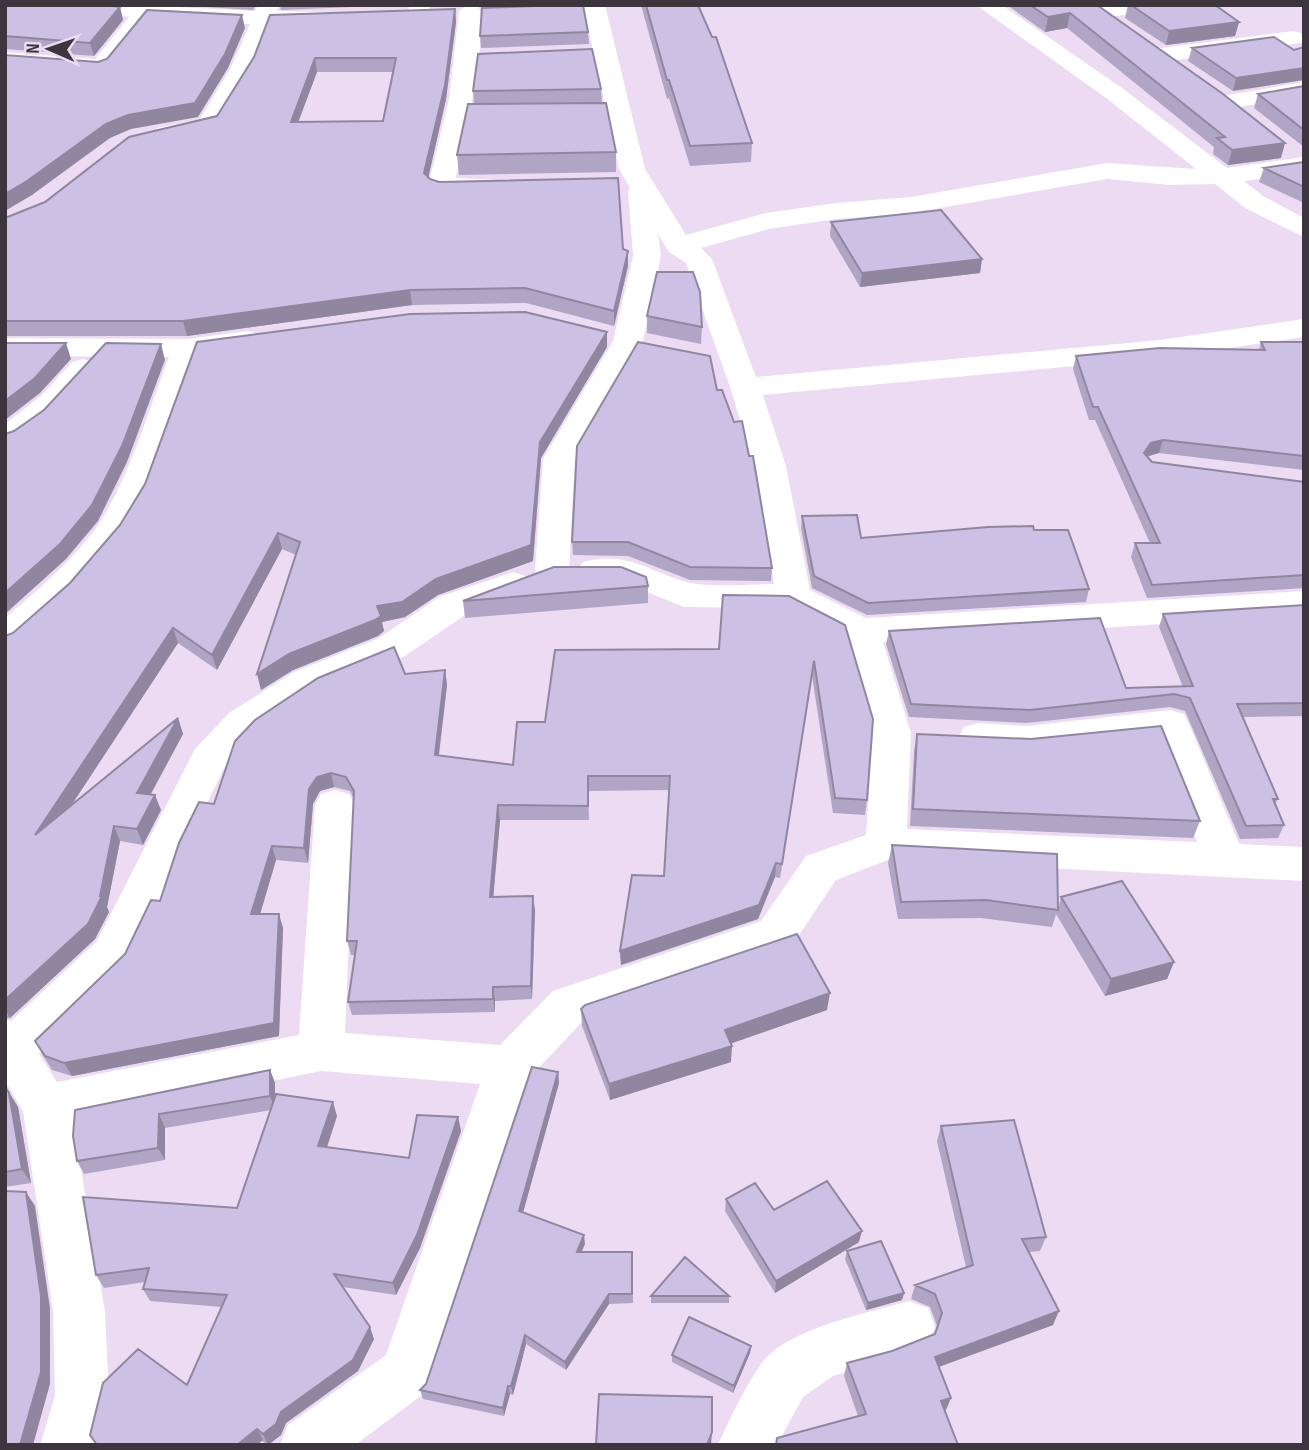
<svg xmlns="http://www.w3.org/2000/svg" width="1309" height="1450" font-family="'Sofia Sans Condensed',sans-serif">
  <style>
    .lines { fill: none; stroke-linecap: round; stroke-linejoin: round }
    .minor { fill: #fff; fill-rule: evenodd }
    .wall { fill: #b0a5c5; fill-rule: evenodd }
    .shaded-wall { fill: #9086a0 }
    .building { fill: #cdc0e5; stroke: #9086a0; stroke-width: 2; fill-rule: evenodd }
  </style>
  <rect width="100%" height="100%" fill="#ecdbf3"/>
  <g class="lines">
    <path class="minor" d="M58 5H138L255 11 258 5H280L277 11 328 12 331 17 328 22 320 24 272 25 254 69 218 129 166 140 157 138 154 133 157 128 200 119 230 69 250 24 150 19 109 71 101 73 5 66V52L95 59 129 17 69 11 61 10Z
      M408 5H430L427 18H411Z
      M467 5 478 6C491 26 462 151 456 178L500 180 504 185 500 190C480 195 452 196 432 191L428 186 449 99 459 11Z
      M583 5H605L645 169 686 235 766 213 836 203 911 197 1107 163 1196 169 1106 98 976 5H1002L1122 88 1227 168 1304 157V173L1244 181 1263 196 1304 218V237L1245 208 1215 184 1170 185 1107 179 911 213 836 219 769 229 701 248 712 259 756 377 1160 340 1304 319V337L1160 358 763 395 786 466 810 590 866 618 1304 591V615L883 642 911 733 907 829 1197 842 1157 740C1098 746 1022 765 964 747L959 737 964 727 978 723 1027 726 1170 710 1184 714 1189 724 1239 844 1304 847V881L888 860 836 880 791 947 585 1019 530 1077 426 1392 355 1445H280L288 1425 386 1355 480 1084 321 1071 73 1122 105 1311 109 1396 96 1445H40L55 1396 53 1311 23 1111 5 1081V1019L11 1021 97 941 195 749 229 713 294 672 379 638 439 597 513 572 525 576 531 584 525 592 465 615 405 656 320 690 257 733 224 768 129 967 39 1054 57 1082 299 1035 315 805 321 794 335 790 349 794 355 805 345 1033 500 1045 553 991 761 921 806 856 866 835 873 733 845 638 784 606 775 608 684 607 622 582H595L583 578 578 570 583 562C628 550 647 571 687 582 707 588 752 584 774 584L754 466 730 387 686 263 669 252 658 234 661 256 643 341 575 459 569 570 564 578 552 582 540 578 535 570 543 459 613 341 633 256 628 191 630 188 619 169Z
      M1100 5H1160L1157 10 1149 11 1098 19 1090 17 1087 12 1090 7Z
      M1293 31 1301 33 1304 37 1301 43 1161 62 1153 60 1150 55 1153 50 1161 48Z
      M1304 82V96L1228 109 1220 107 1216 102 1220 97 1228 95Z
      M248 331 258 334 263 340 258 346 199 355 147 499 123 539 74 597 18 647 5 651V618C39 589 75 559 100 522 130 475 149 409 169 357L5 356V338L187 339Z
      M83 359 94 362 98 368C81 393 34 442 5 450V424L42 395 72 362Z
      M909 1301 928 1308 935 1327 928 1346 833 1376 803 1397 777 1445H718C727 1424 751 1375 765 1359 794 1327 868 1313 909 1301Z"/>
  </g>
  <path class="wall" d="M5 5 120 7 123 20 94 56 5 49Z
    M173 5H256L253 10Z
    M280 5H399L281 10Z
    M641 5H698L752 143 751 162 690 166 669 98 667 99Z
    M1007 5H1097L1281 158 1228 165 1213 154 1214 147 1067 28 1045 32Z
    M1128 5H1215L1239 22 1235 36 1166 45 1125 18Z
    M455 9 456 22 446 99 428 178 430 179 623 249 628 266 614 326 526 303 412 305 187 336H5V218L45 202 217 116 254 57ZM317 72H393L383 121 298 122Z
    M588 32 589 44 481 48 480 36Z
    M1192 48 1294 50 1233 91 1188 61Z
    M1304 86V147L1254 108 1258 94Z
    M601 89 602 103 616 152V172L459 175 457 155 474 104 473 91Z
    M1304 162V203L1259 182 1264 168Z
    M831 222 982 259 980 273 860 287 830 236Z
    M647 316 702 327 701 344 647 333Z
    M1261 342H1304V470L1159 453 1147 457 1152 462 1304 482V588L1147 598 1131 557 1135 543H1150L1095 420H1089L1073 369 1076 356 1259 350Z
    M607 347 541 458 533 561 438 595 405 617 382 622 384 631 378 636 293 670 261 690 296 555 282 549 217 670 178 643 72 804 178 718 183 734 151 794 161 810 143 845 120 841 107 907 109 912 95 939 10 1018 5 1019V636L13 633Z
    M717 390 772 568 771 581 690 580 628 556 573 555 572 542Z
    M802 516 861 538 1034 530 1089 589 1086 602 867 615 812 588 801 528Z
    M648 586V603L465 618 463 601Z
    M789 596 867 800 865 815 833 813 812 676 780 878 775 877 758 919 621 965 620 951 664 876 670 790 588 791 589 820H500L493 897 535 910 532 999 495 1001V1012L352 1015 348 1002 355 955H351L347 941 354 799 350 791 334 787 320 791 313 804 308 863 276 860 260 914 283 928 279 1036 72 1076 52 1070 42 1054 35 1041 125 954 160 901 214 804 405 674 445 670 447 685 439 755 513 765 545 722 719 649Z
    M1304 605V716L1243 717 1278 799 1275 805 1284 825 1278 838 1240 839 1185 711 1170 707 1027 723 909 717 886 644 889 631 1126 688 1183 687 1159 627 1163 614Z
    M917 734 1200 821 1193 838 910 826 914 751Z
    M892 845 1058 909 1061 897 1174 962 1167 979 1105 996 1056 914 1052 927 981 918 898 919 888 863Z
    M581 1009 827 1010 731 1043V1062L610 1100 582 1026Z
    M270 1070 275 1083V1098L337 1116 327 1147 409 1158 458 1117 461 1131 420 1248 396 1295 343 1287 374 1339 358 1371 286 1423 281 1435 268 1445 187 1385 222 1307 150 1301 143 1289 145 1282 104 1288 96 1275 237 1208 271 1110 165 1128V1160L84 1174 77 1161 73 1136Z
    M558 1072 559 1083 523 1212 585 1244 581 1252H632L633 1303 609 1304 566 1370 526 1344 513 1395 510 1394 504 1416 423 1399 420 1390 426 1384Z
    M5 1086 18 1107 31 1183 5 1187Z
    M941 1126 1046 1237 1040 1251 1029 1252 1053 1325 939 1367 946 1410 858 1416 844 1376 847 1363 892 1351 935 1334 937 1326 930 1307 911 1299 915 1285 966 1267 937 1141Z
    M726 1199 774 1210 859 1242 775 1293 725 1211Z
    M847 1251 904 1293 902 1300 866 1310 845 1259Z
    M651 1296H729V1303H651Z
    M751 1346 750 1353 733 1393 672 1362V1355Z"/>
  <path class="shaded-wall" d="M120 7 123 20 94 56 90 43Z
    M455 9 456 22 446 99 426 188 424 173Z
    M1070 13 1067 28 1045 32 1048 17Z
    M242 15 245 28 228 68 198 117 131 129 110 138 32 195 5 211V194Z
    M1239 22 1235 36 1166 45 1169 31Z
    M315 58 317 72 293 136 291 122Z
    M1304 68V80L1233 91 1236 78Z
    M1285 143 1281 158 1228 165 1232 150Z
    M628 251V266L614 326V311Z
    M982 259 980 273 860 287 862 273Z
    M410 290 412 305 187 336 183 321Z
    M607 332V347L541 458 533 561 438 595 405 617 382 622 384 631 378 636 293 670 261 690 257 674 289 654 377 606 540 442Z
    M66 343 71 359 40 393 5 420V401Z
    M161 344 165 360 127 462 98 521 66 559 5 614V593Z
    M1163 440 1159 453 1147 456 1144 453 1151 443Z
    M278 533 282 549 217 670 212 655Z
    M173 628 178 643 42 850 35 835Z
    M814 661 812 676 780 878 782 864Z
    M445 670 447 685 437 769 435 755Z
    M178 718 183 734 143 808 137 793Z
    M331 773 334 787 320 791 313 804 308 863 304 848 309 789 317 777Z
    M155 795 161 810 143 845 137 829Z
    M498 805 500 820 492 912 490 897Z
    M114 826 120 841 107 907 109 912 95 939 10 1018 5 1009V1000L100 896Z
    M272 846 276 860 256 928 251 914Z
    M776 863 775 877 758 919 621 965 620 951Z
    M533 896 535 910 532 999 531 986Z
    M279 914 283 928 279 1036 72 1076 64 1063Z
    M1174 962 1167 979 1105 996 1111 979Z
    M493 987 495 1001V1012L493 999Z
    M830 993 827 1010 724 1046 725 1030Z
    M732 1046 731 1062 610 1100 609 1084Z
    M270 1070 275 1083V1109L270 1096Z
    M558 1072 559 1083 521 1220 519 1211Z
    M5 1086 18 1107 31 1183 22 1169Z
    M333 1102 337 1116 323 1159 318 1146Z
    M159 1114 165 1128V1160L158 1148Z
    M458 1117 461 1131 420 1248 396 1295 393 1283Z
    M26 1192 35 1206 50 1308V1384L33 1445H20Z
    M862 1231 859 1242 775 1293 776 1281Z
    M584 1235 585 1244 577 1262V1252Z
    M904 1293 902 1300 866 1310 868 1303Z
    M609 1294V1304L566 1370 565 1362Z
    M1059 1311 1053 1325 930 1370 935 1357Z
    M370 1327 374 1339 358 1371 286 1423 281 1435 268 1445 263 1434 281 1412Z
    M525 1335 526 1344 513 1395 511 1386Z
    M751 1346 750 1353 733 1393 734 1386Z
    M508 1386 510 1394 504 1416 503 1408Z
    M951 1398 946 1410 936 1413 941 1401Z
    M257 1429 263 1440 257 1445H237Z
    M712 1432 711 1445H707Z"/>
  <path class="building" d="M5 5H106L120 7 90 43 5 36Z
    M560 5H583L588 32 480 36 482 8Z
    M646 5H698L712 37H716L752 143 690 146 669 80H667Z
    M1030 5H1097L1223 94 1285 143 1232 150 1217 138 1225 137 1070 13 1048 17Z
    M1131 5H1215L1239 22 1169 31Z
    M455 9 445 85 424 173 430 179 439 182 618 178 623 249 628 251 614 311 525 288 410 290 183 321H5V218L45 202 129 137 217 116 254 57 270 15ZM315 58H396L383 121 291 122Z
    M147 10 242 15 225 54 195 103 128 115 106 124 27 181 5 194V55L98 62 107 59Z
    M1274 37 1294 50 1304 47V68L1236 78 1192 48Z
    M592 49 601 89 473 91 478 54Z
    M1304 86V130L1258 94Z
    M606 103 616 152 457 155 468 104Z
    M1304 162V187L1264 168Z
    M941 210 982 259 862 273 831 222Z
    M657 272H693L700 292 702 327 647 316Z
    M525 312 607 332 540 442 531 545 436 579 402 602 377 606 381 616 375 620 289 654 257 674 300 542 278 533 212 655 173 628 35 835 178 718 137 793 155 795 137 829 114 826 100 896H102L88 924 5 1000V636L13 633 70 583 120 525 145 484 197 342 410 314Z
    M638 342 710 356 717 390H722L734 422 742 421 749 456H753L772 568 690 567 628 542H572L577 446Z
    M1261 342H1304V456L1163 440 1151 443 1144 453 1152 462 1304 482V575L1152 585 1135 543H1160L1098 407H1093L1076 356 1160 348 1265 350Z
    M5 343H66L35 378 5 401Z
    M106 343 161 344 122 446 92 505 60 544 5 593V434L14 431 44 410Z
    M857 515 861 538 988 527 1033 526 1034 530H1068L1089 589 868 603 814 576 802 516Z
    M554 567H621L646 577 648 586 463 601Z
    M723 595 789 596 845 625 873 719 867 800 835 798 814 661 782 864 776 863 759 905 620 951 632 875 664 876 670 776H588V806L498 805 490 897 533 896 531 986 493 987V999L348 1002 357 941H347L354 791 346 777 331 773 317 777 309 789 304 848 272 846 251 914H279L274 1023 64 1063 45 1056 35 1041 125 954 151 900 160 901 179 843 199 802 214 804 235 741 255 720 318 678 394 647 405 674 445 670 435 755 513 765 517 722H545L555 650 719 649Z
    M1304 605V703L1237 704 1278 799H1273L1284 825 1246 826 1190 698 1174 694 1030 710 911 704 889 631 1100 618 1126 688 1193 686 1163 614Z
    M1161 726 1200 821 913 809 917 734 1031 739Z
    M892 845 1057 854 1058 910 986 900 901 902Z
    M1122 881 1174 962 1111 979 1061 897Z
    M797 934 830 993 725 1030 732 1046 609 1084 581 1009 585 1005Z
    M532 1067 558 1072 519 1211 584 1235 577 1252H632V1294H609L565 1362 525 1335 511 1386H508L503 1408 420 1390 426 1384Z
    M270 1070V1096L159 1114 158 1148 77 1161 73 1136 75 1110Z
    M5 1087 9 1093 22 1169 5 1172Z
    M276 1094 333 1102 318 1146 409 1158 417 1115 458 1117 417 1235 393 1283 334 1274 370 1327 353 1360 281 1412 276 1424 263 1434 257 1429 237 1445H97L90 1435 103 1383 138 1349 187 1385 227 1295 143 1289 149 1268 96 1275 83 1197 237 1208Z
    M1014 1120 1046 1237 1022 1239 1059 1311 935 1357 951 1398 941 1401 958 1445H776L777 1438 866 1414 847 1363 892 1351 935 1334 942 1313 935 1294 915 1285 973 1265 941 1126Z
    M827 1181 862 1231 776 1281 726 1199 755 1183 774 1210Z
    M5 1191 26 1192 41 1296V1372L20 1445H5Z
    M881 1241 904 1293 868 1303 847 1251Z
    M685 1257 729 1296H651Z
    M689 1317 751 1346 734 1386 672 1355Z
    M599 1394 712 1397V1432L707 1445H596Z"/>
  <rect width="1309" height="1450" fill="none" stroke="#3c353e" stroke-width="14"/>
  <g transform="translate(49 49) rotate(272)" stroke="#ecdbf3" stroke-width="5" paint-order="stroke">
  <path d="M0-5L12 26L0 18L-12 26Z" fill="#3c353e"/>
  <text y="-10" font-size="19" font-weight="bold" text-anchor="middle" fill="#3c353e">N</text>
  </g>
</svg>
